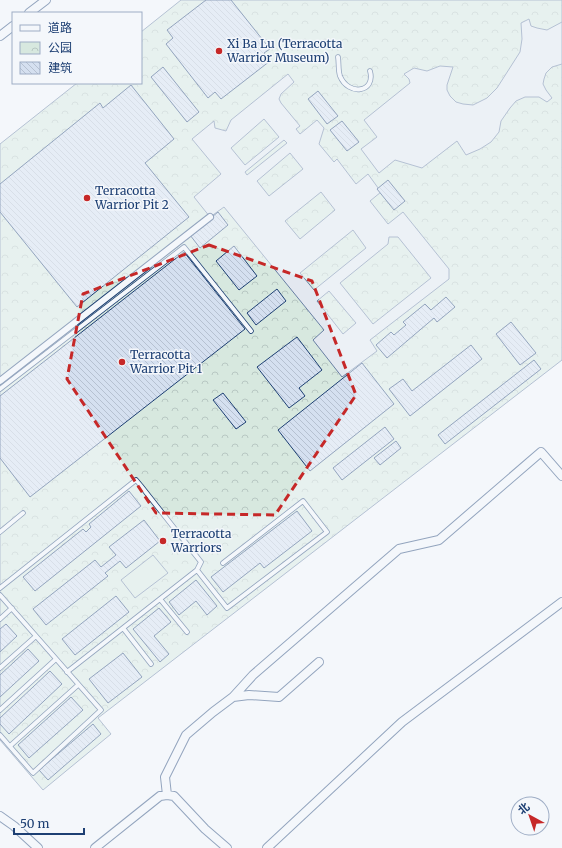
<svg xmlns="http://www.w3.org/2000/svg" width="562" height="848" font-family="Merriweather,'Noto Sans SC',serif">
  <style>
    .park { fill: url(#park-crowns); stroke: #687fa3 }
    .pitch { fill: #d7e8df; stroke: #687fa3 }
    .parking { fill: #e3e8f0; stroke: #687fa3; fill-rule: evenodd }
    .building { fill: url(#building-back-hatch); stroke: #1d3f73 }
    .lines { fill: none; stroke-linecap: round; stroke-linejoin: round }
    .service-casing { stroke: #1d3f73; stroke-width: 5.5 }
    .pedestrian-casing { stroke: #1d3f73; stroke-width: 8 }
    .minor-casing { stroke: #1d3f73; stroke-width: 10 }
    .service { stroke: #f4f7fb; stroke-width: 4 }
    .pedestrian { stroke: #f4f7fb; stroke-width: 6 }
    .minor { stroke: #f4f7fb; stroke-width: 8 }
    .marked { fill: none; stroke: #c62828; stroke-width: 3; stroke-dasharray: 8 5; stroke-linejoin: round }
    .poi-dot { fill: #c62828; stroke: #f4f7fb; stroke-width: 1.5 }
    .labels { text-anchor: middle; stroke-width: 3; stroke-linejoin: round; paint-order: stroke }
    .poi-label { font-size: 12px; fill: #1d3f73; stroke: #f4f7fb; text-anchor: start }
  </style>
  <defs>
    <pattern id="park-crowns" width="20" height="18" patternUnits="userSpaceOnUse"><rect width="20" height="18" fill="#d7e8df"/><path d="M2 6a3 3 0 1 1 6 0M12 15a3 3 0 1 1 6 0" fill="none" stroke="#b8c8c3"/></pattern>
    <pattern id="building-back-hatch" width="6" height="6" patternUnits="userSpaceOnUse"><rect width="6" height="6" fill="#d5e0f0"/><path d="M-1 5l2 2M0 0l6 6M5-1l2 2" fill="none" stroke="#b6c1d1"/></pattern>
  </defs>
  <rect width="100%" height="100%" fill="#f4f7fb"/>
  <path class="park" d="M181 0H562V360L98 718 111 734 43 790 0 740V144L77 83H141V32Z"/>
  <path class="pitch" d="M153 555 168 573 135 598 121 580Z"/>
  <path class="parking" d="M529 19 531 26 537 28 547 30 562 22V64L552 67 546 73 544 79 543 84 546 90 552 98 547 102 539 97H525L516 101 510 108 501 121 499 132 491 142 480 149 466 155 457 141 422 168 395 160 379 173 361 149 377 137 364 120 410 83 409 79 404 74 414 68 427 71 440 66 453 67 447 85V90L450 96 456 102 463 104 473 105 487 98 497 88 520 52 522 39 521 23Z
    M288 74 294 82 281 94 279 99 281 103 300 126 296 129 300 134 317 120 324 128 319 144 334 162 337 159 356 184 368 174 381 192 370 201 388 224 403 212 449 269V279L370 340 377 351 342 377 313 340 324 330 224 207 210 217 194 197 221 174 192 139 214 121 215 128 226 131 231 120ZM264 119 279 137 245 165 231 148ZM284 140 287 143 247 175 245 172ZM290 153 303 169 269 196 257 181ZM321 192 335 210 300 239 285 221ZM353 230 366 248 314 290 300 273ZM389 237H398L431 278 373 324 340 283 388 244ZM329 291 356 323 343 334 317 301Z"/>
  <path class="building" d="M206 0H231L270 49 264 53 270 61 221 99 215 92 208 98 166 44 173 38 167 30Z
    M163 67 199 112 187 122 151 77Z
    M131 85 174 139 145 163 189 217 77 307 0 212V184L100 103 103 108Z
    M318 91 338 116 327 124 308 99Z
    M342 121 359 142 347 151 330 130Z
    M388 180 405 201 394 210 377 189Z
    M218 212 228 225 200 248 190 235Z
    M234 246 257 276 239 290 216 261Z
    M184 252 245 329 30 497 0 458V396Z
    M277 289 286 301 256 325 247 313Z
    M446 297 455 307 437 322 434 318 387 358 376 345 391 332 394 335 406 325 403 322 425 304 431 310Z
    M511 322 536 353 520 365 496 334Z
    M297 337 322 370 299 388 305 396 289 408 257 367Z
    M471 345 482 359 410 416 389 389 403 379 412 391Z
    M534 360 541 369 445 444 438 435Z
    M362 363 394 404 310 471 278 430Z
    M223 393 246 422 236 429 213 400Z
    M385 427 394 439 342 480 333 468Z
    M396 441 401 448 380 465 374 458Z
    M129 491 141 506 35 591 23 577 83 529 86 532 91 527 89 524Z
    M297 511 312 531 264 568 260 563 223 592 211 577Z
    M144 520 160 541 126 568 120 561 105 573 108 576 46 625 33 609 95 560 101 567 116 555 109 547Z
    M196 580 217 606 207 615 196 601 179 615 169 602Z
    M116 596 129 612 75 655 62 639Z
    M159 608 171 622 154 636 169 654 160 662 133 629Z
    M6 624 17 636 0 652V629Z
    M28 649 39 661 0 697V675Z
    M123 653 142 677 108 703 89 679Z
    M50 671 62 684 9 734 0 724V718Z
    M71 697 83 710 29 758 18 745Z
    M93 724 101 734 48 780 39 770Z"/>
  <g class="lines">
    <defs>
      <path id="service" d="M338 57C339 63 338 70 340 76 348 96 376 93 370 71
        M0 389 184 247 251 331
        M0 532 23 513
        M197 570 227 608 327 532 303 501 223 563
        M0 588 136 480 141 486 201 562 197 570 67 672
        M0 595 101 710 33 773 0 735
        M160 599 187 632
        M0 619 12 608
        M123 628 151 664
        M0 668 36 636
        M0 710 56 659
        M10 746 78 685"/>
      <path id="pedestrian" d="M0 381 210 217"/>
      <path id="minor" d="M29 13 46 0
        M0 36 13 26
        M233 697 253 675 399 549 439 540 541 452 562 476
        M167 795 165 777 186 735 213 712 233 697 249 695 279 697 319 662
        M0 816 14 826 38 848
        M95 848 160 796 167 795 174 796 205 829 227 848
        M267 848 402 722 562 602"/>
    </defs>
    <use href="#service" class="service-casing"/>
    <use href="#pedestrian" class="pedestrian-casing"/>
    <use href="#minor" class="minor-casing"/>
    <use href="#service" class="service"/>
    <use href="#pedestrian" class="pedestrian"/>
    <use href="#minor" class="minor"/>
  </g>
  <path d="M0 0H562V848H0ZM209 245 312 281 356 395 275 515 156 513 67 379 83 294Z" fill="#f4f7fb" fill-opacity=".55" fill-rule="evenodd"/>
  <path class="marked" d="M209 245 312 281 356 395 275 515 156 513 67 379 83 294Z"/>
  <g class="poi-dot">
    <circle cx="219" cy="51" r="4"/>
    <circle cx="87" cy="198" r="4"/>
    <circle cx="122" cy="362" r="4"/>
    <circle cx="163" cy="541" r="4"/>
  </g>
  <g class="labels">
    <g class="poi-label">
      <text x="227" y="48">Xi Ba Lu (Terracotta<tspan x="227" dy="14">Warrior Museum)</tspan></text>
      <text x="95" y="195">Terracotta<tspan x="95" dy="14">Warrior Pit 2</tspan></text>
      <text x="130" y="359">Terracotta<tspan x="130" dy="14">Warrior Pit 1</tspan></text>
      <text x="171" y="538">Terracotta<tspan x="171" dy="14">Warriors</tspan></text>
    </g>
  </g>
  <rect x="12" y="12" width="130" height="72" fill="#f4f7fb" stroke="#9eadc5"/>
  <rect x="20" y="25" width="20" height="6" fill="#f4f7fb" stroke="#9eadc5"/>
  <text x="48" y="32" font-size="12" fill="#1d3f73">道路</text>
  <rect x="20" y="42" width="20" height="12" fill="url(#park-crowns)" stroke="#9eadc5"/>
  <text x="48" y="52" font-size="12" fill="#1d3f73">公园</text>
  <rect x="20" y="62" width="20" height="12" fill="url(#building-back-hatch)" stroke="#9eadc5"/>
  <text x="48" y="72" font-size="12" fill="#1d3f73">建筑</text>
  <g transform="translate(530 816) rotate(320)"><circle r="19" fill="#f4f7fb" stroke="#9eadc5"/>
  <path d="M0-3L7 15L0 10L-7 15Z" fill="#c62828"/>
  <text y="-6" font-size="11" font-weight="bold" text-anchor="middle" fill="#1d3f73">北</text>
  </g>
  <path d="M14 828v6h70v-6" fill="none" stroke="#1d3f73" stroke-width="2"/>
  <text x="20" y="828" font-size="12" fill="#1d3f73" stroke="#f4f7fb" stroke-width="3" paint-order="stroke">50 m</text>
</svg>
